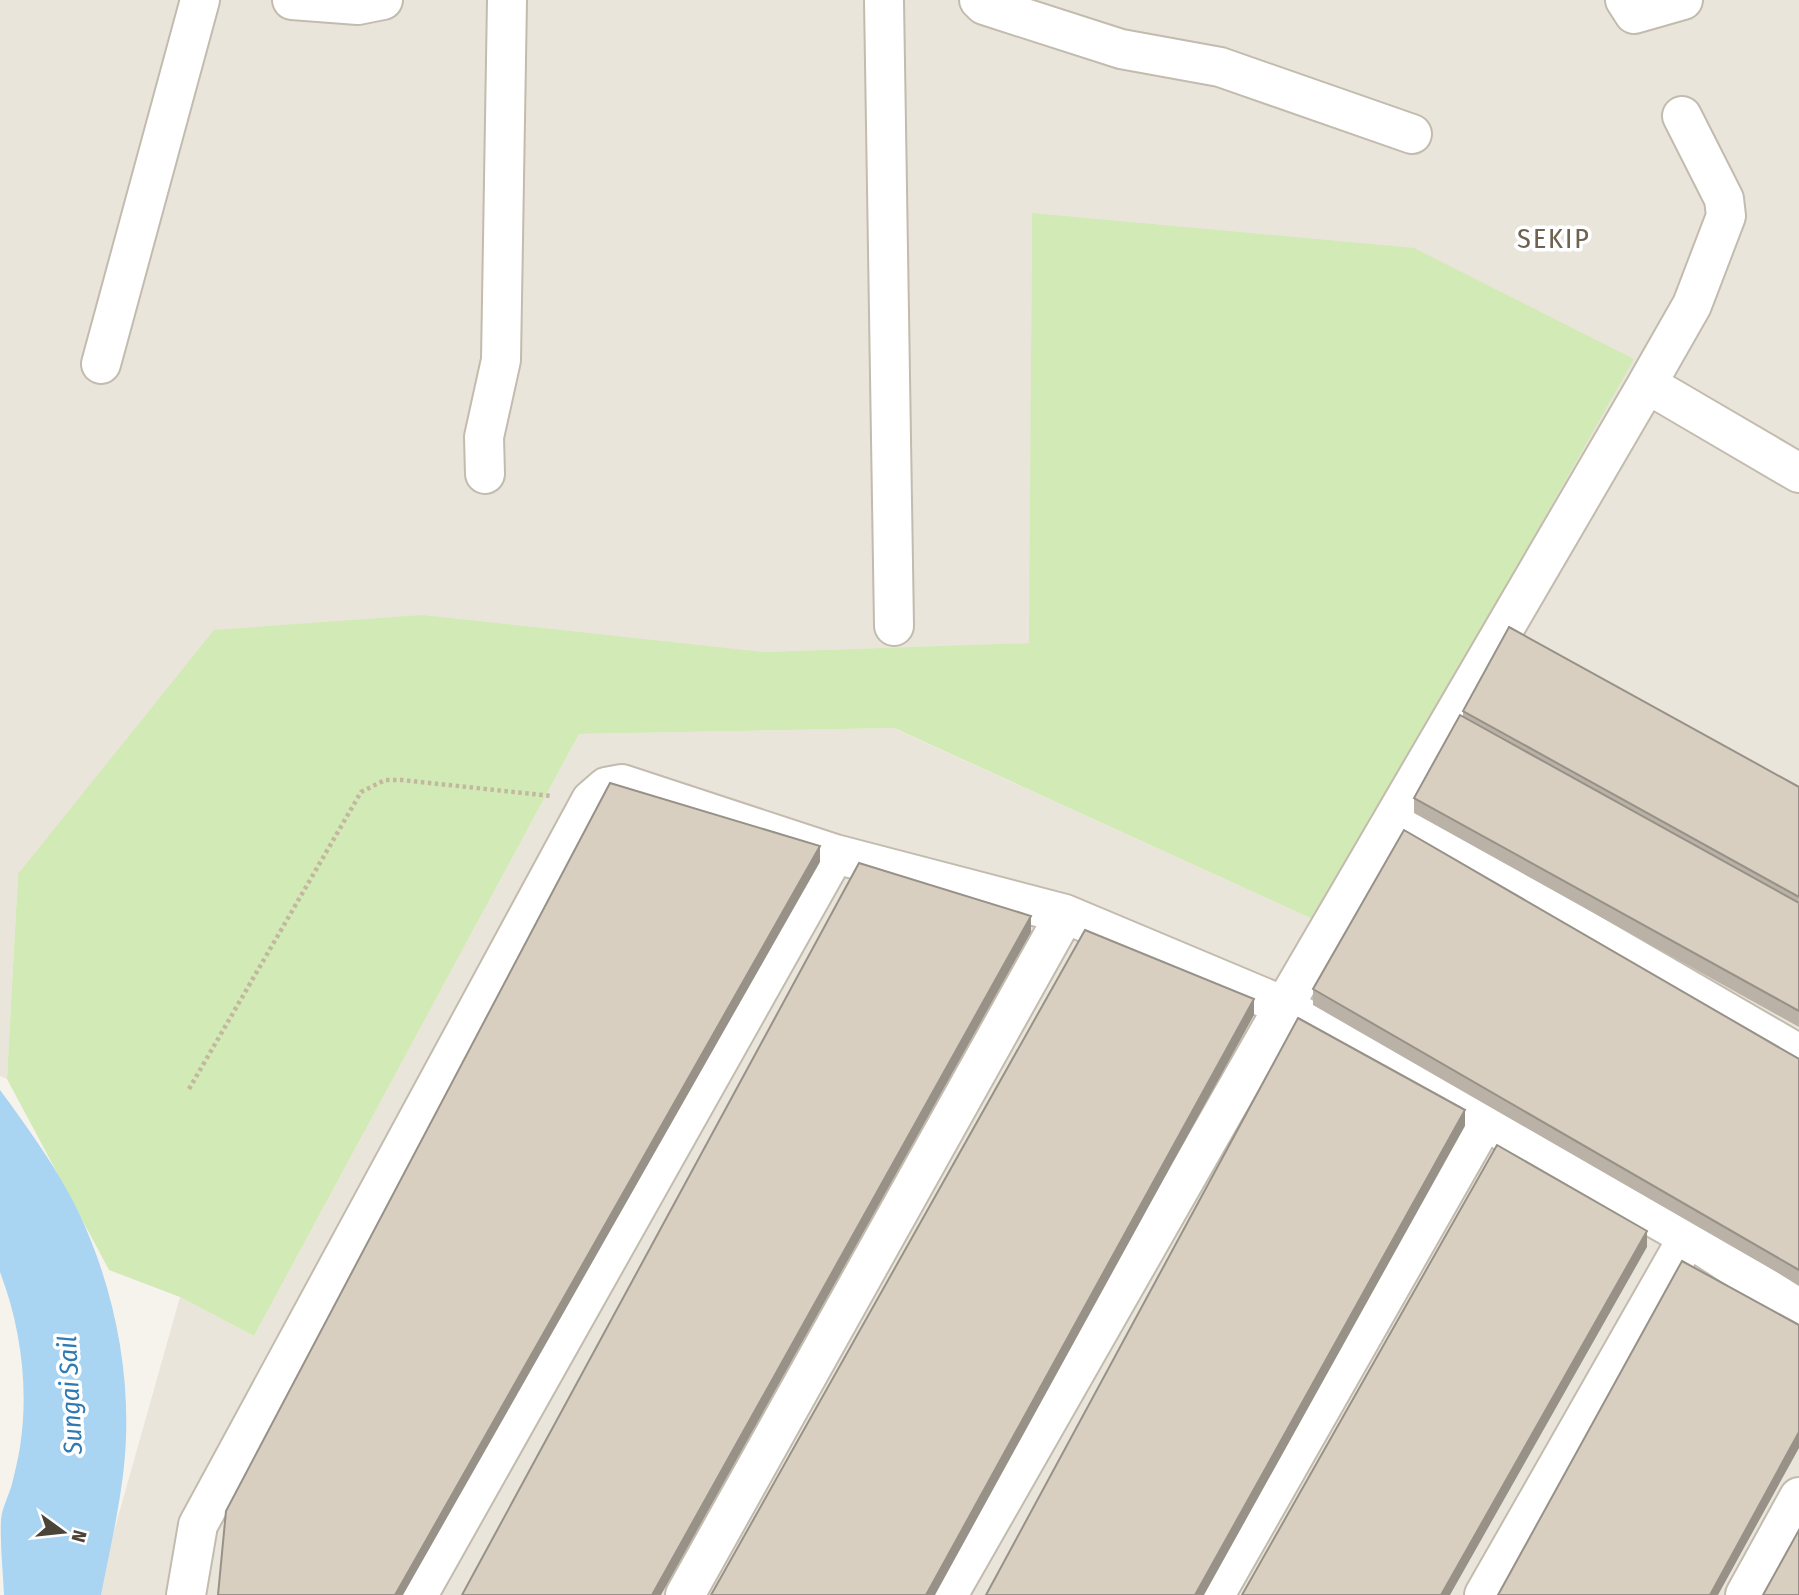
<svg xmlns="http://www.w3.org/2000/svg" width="1799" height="1595" font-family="'Fira Sans Condensed',sans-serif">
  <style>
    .residential { fill: #eae5da }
    .green { fill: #d2eab5 }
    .water { fill: #a9d4f2 }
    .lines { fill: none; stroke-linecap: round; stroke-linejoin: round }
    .minor-casing { stroke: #c2bbae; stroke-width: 42 }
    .path { stroke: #c4b79f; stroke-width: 4.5; stroke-dasharray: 3.5 3.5; stroke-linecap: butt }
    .minor { stroke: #fff; stroke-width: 38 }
    .wall { fill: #bab2a6 }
    .shaded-wall { fill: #979187 }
    .building { fill: #d8cfc1; stroke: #979187; stroke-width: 2 }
    .labels { text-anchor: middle; stroke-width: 7; stroke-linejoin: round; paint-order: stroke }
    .water-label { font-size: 26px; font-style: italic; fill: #2e7ab2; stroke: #fff }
    .quarter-label { font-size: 28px; letter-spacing: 2px; fill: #6e6250; stroke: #fff }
  </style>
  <rect width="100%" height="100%" fill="#f6f3ec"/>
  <path class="residential" d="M0 0H1799V1595H96L180 1297 254 1336 579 734 893 728 1317 921 1032 213 1030 643 764 652 18 874 7 1079 0 1076Z"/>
  <path class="green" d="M1032 213 1414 248 1634 359 1317 921 894 728 579 734 254 1336 180 1297 109 1270 7 1079 18 874 214 630 422 615 763 652 1029 643Z"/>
  <path class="water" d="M0 1090C28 1128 57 1168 78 1211 111 1280 129 1361 126 1438 124 1491 111 1543 101 1595H4C3 1571 0 1544 1 1520 2 1508 9 1495 12 1484 15 1472 18 1459 20 1447 29 1389 21 1327 0 1272Z"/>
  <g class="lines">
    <defs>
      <path id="minor" d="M292 0 358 5 383 0
        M884 0 894 626
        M979 0 984 5 1121 49 1220 67 1412 134
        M1625 0 1634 14 1683 0
        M101 364 200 0
        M1647 384 1692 305 1726 216 1724 199 1682 116
        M485 474 484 437 501 360 507 0
        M1394 819 1799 1054
        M186 1595 198 1525 591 800 606 787 622 784 835 854 1065 914 1284 1006 1688 1237 1799 1309
        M418 1595 835 854
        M685 1595 1065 914
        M948 1595 1284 1006 1647 384 1799 473
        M1215 1595 1485 1120
        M1484 1595 1688 1237
        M1745 1595 1799 1497"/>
    </defs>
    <use href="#minor" class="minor-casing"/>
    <path class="path" d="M189 1089 361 792 385 780H402L551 796"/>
    <use href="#minor" class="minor"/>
  </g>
  <path class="wall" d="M1463 711 1799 787V1027L1414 813V798L1463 717Z
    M1313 989 1799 1059V1285L1313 1005Z"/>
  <path class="shaded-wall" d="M820 846V862L403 1595H395Z
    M1031 916V932L661 1595H652Z
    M1254 999V1015L935 1595H926Z
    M1465 1110V1126L1204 1595H1195Z
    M1647 1231V1247L1450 1595H1441Z
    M1799 1432V1448L1718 1595H1710Z"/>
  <path class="building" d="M1509 627 1799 787V897L1463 711Z
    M1460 715 1799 903V1011L1414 798Z
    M610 783 820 846 395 1595H218L226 1511Z
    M1404 830 1799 1059V1270L1313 989Z
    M859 863 1031 916 652 1595H462Z
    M1085 930 1254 999 926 1595H711Z
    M1298 1018 1465 1110 1195 1595H986Z
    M1497 1145 1647 1231 1441 1595H1242Z
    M1682 1261 1799 1325V1432L1710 1595H1498Z
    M1799 1530V1595H1763Z"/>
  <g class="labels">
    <g class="water-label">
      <text transform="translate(70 1395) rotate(-93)" y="9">Sungai Sail</text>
    </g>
    <g class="quarter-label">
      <text x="1554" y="248">SEKIP</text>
    </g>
  </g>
  <g transform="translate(63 1532) rotate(105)" stroke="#ffffff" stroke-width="5" paint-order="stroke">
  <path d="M0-5L12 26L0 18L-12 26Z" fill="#4b4439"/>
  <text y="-10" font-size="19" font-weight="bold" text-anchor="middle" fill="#4b4439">N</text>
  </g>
</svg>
